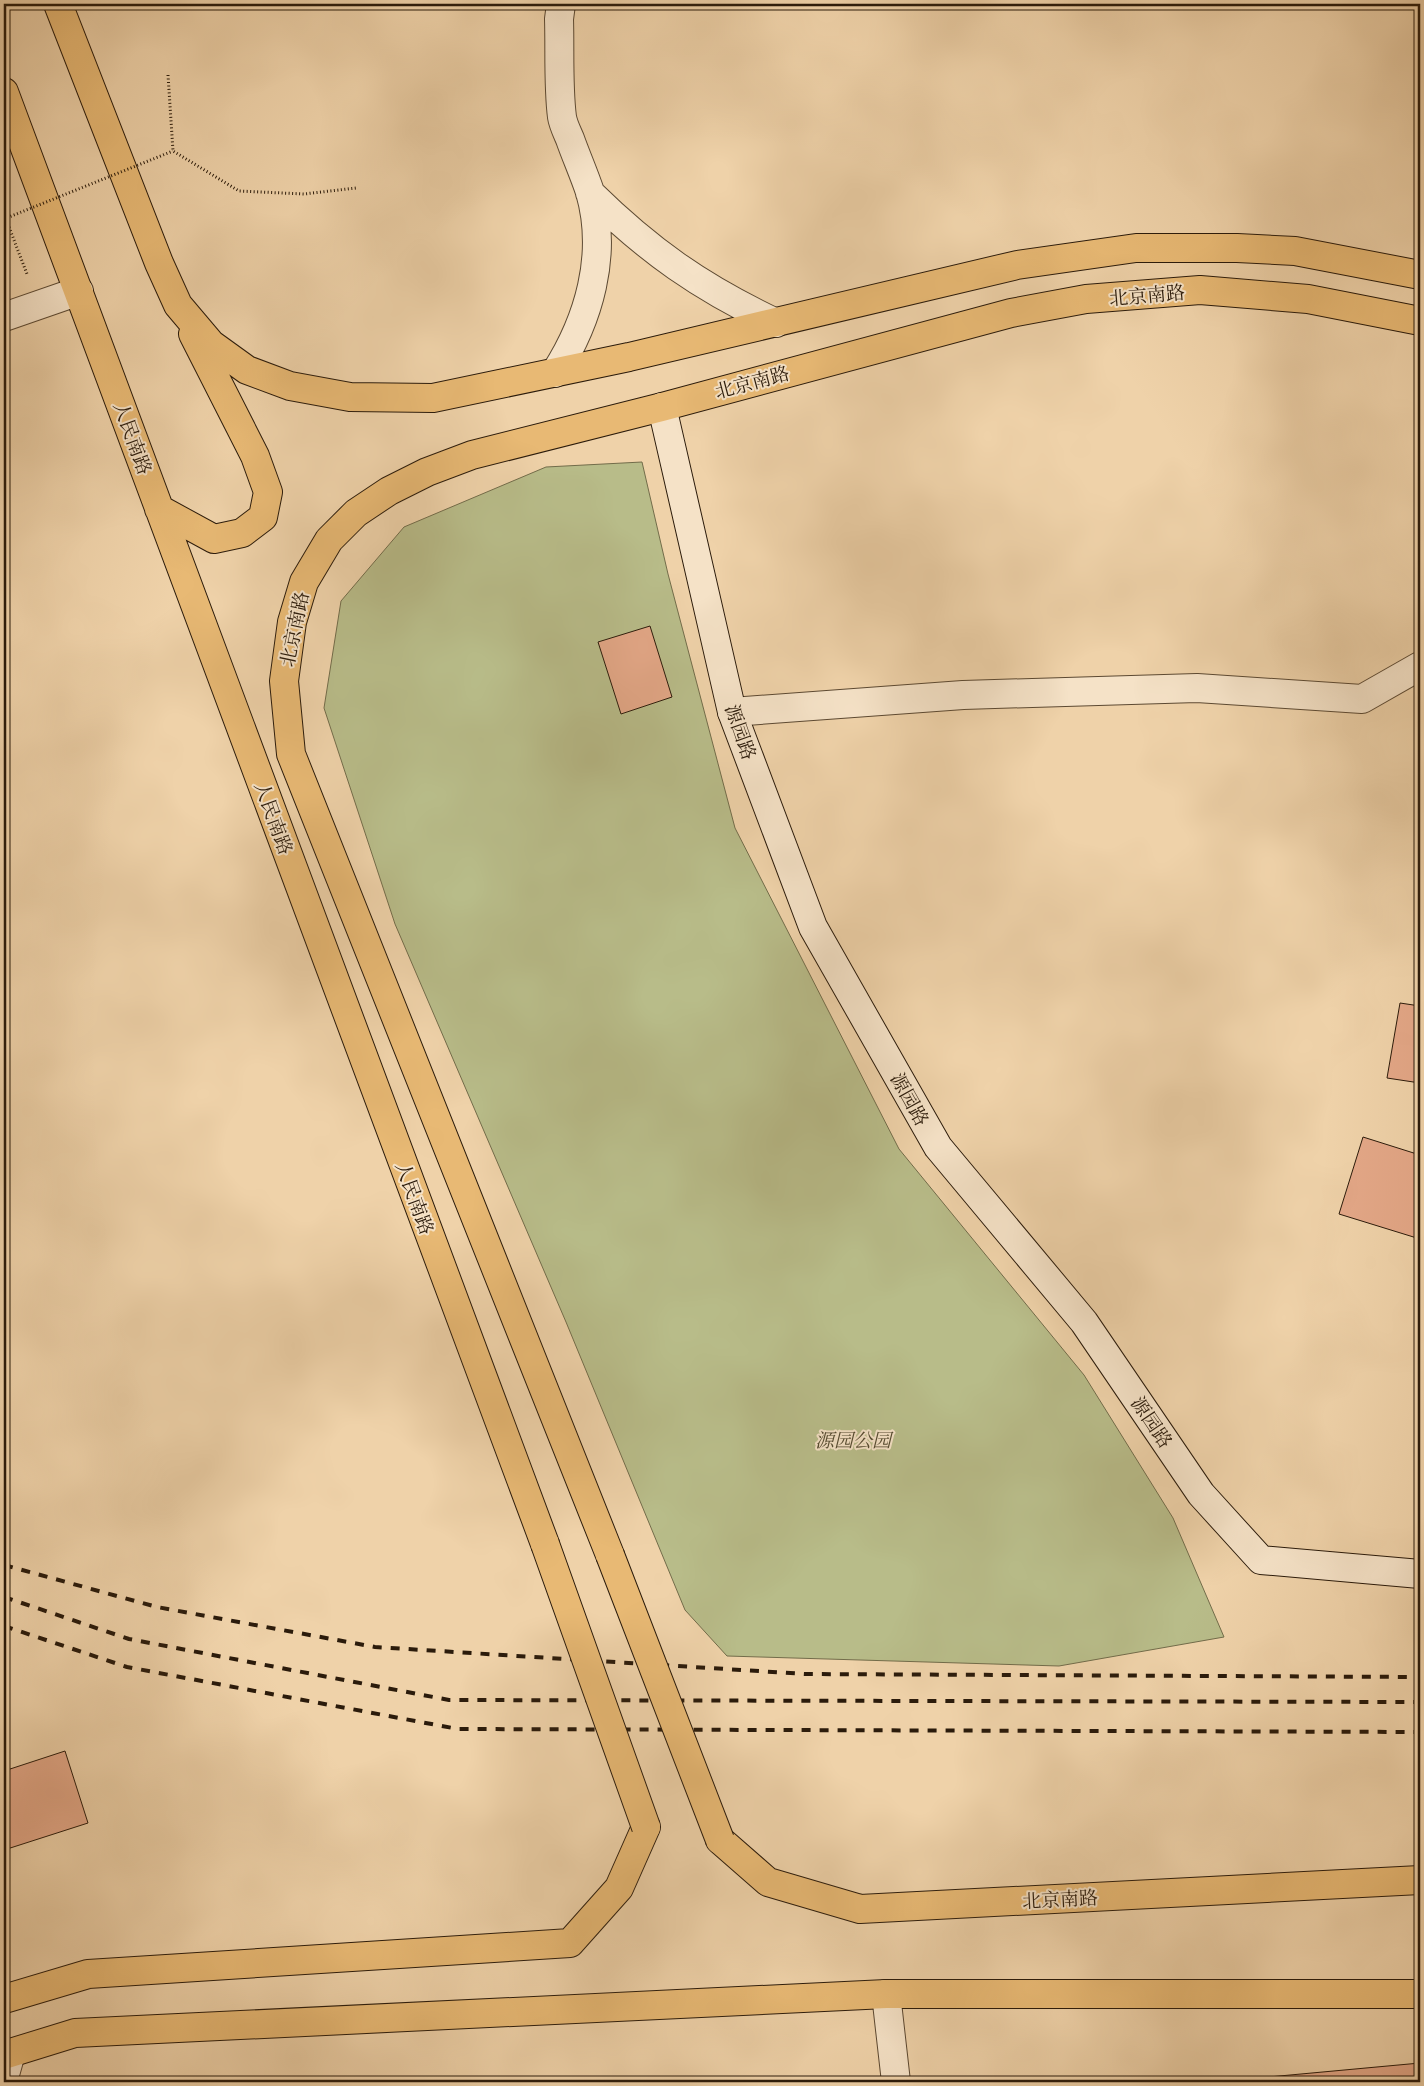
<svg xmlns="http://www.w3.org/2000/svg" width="1424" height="2086" font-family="Alegreya,'Noto Serif SC',serif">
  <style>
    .green { fill: #b8bc89; stroke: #726c4a }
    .building { fill: #e4a888; stroke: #2b1b0b }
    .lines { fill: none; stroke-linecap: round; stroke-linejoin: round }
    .street-casing { stroke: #5c4932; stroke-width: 30 }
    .secondary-casing { stroke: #2b1b0b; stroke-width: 30 }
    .primary-casing { stroke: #2b1b0b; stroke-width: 30 }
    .path { stroke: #2b1b0b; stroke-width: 3; stroke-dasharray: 1 2.5; stroke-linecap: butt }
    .street { stroke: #f5e2c7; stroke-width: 28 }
    .secondary { stroke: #f5e2c7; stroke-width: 28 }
    .primary { stroke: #e8b974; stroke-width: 28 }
    .rail { stroke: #2b1b0b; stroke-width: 4; stroke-dasharray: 9 9; stroke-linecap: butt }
    .primary-bridge-casing { stroke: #2b1b0b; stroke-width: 30; stroke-linecap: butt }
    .path-bridge { stroke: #2b1b0b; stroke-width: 3; stroke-dasharray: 1 2.5; stroke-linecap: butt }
    .primary-bridge { stroke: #e8b974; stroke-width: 28 }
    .labels { text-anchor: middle; stroke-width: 4; stroke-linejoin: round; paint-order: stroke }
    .street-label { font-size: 19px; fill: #2b1b0b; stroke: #f5e2c7 }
    .park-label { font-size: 19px; font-style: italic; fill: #554b31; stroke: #f5e2c7 }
  </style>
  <rect width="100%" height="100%" fill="#efd2a9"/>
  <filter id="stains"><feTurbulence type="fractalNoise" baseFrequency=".004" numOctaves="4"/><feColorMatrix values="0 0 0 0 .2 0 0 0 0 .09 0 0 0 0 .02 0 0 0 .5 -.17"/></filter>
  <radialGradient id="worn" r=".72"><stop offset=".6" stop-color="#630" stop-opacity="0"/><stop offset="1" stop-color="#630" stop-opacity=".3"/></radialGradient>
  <path class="green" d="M642 462 668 574 735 828 899 1149 1084 1375 1173 1518 1224 1637 1059 1666 727 1656 685 1610 566 1322 395 924 324 708 341 601 404 527 546 467Z"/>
  <path class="building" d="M650 626 672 697 621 714 598 642Z
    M1400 1003 1420 1006V1083L1387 1078Z
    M1363 1137 1420 1155V1239L1339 1214Z
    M65 1751 88 1823 4 1850V1771Z
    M1420 2063V2082H1247V2079Z"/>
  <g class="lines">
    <defs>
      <path id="street" d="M590 193C649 251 700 287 776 323
        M4 317 79 291
        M555 373C589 320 608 255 590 192 584 174 576 156 570 139 567 132 563 124 562 117 558 87 560 49 559 19L561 4
        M732 712 963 695 1197 688 1362 699 1420 666
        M886 1994 896 2082
        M4 2078 11 2053"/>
      <path id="secondary" d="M662 407 732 712 813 927 938 1147 1084 1322 1201 1494 1261 1560 1420 1574"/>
      <path id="primary" d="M58 4 159 263 178 305 211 344 247 370 290 386 350 397 433 398 629 357 1017 265 1136 248H1237L1295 251 1420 275
        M4 92 545 1544
        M159 509 214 539 242 533 263 517 268 492 255 456 193 334
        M610 1555 291 754 284 681 292 622 304 582 329 540 356 513 389 491 427 472 472 455 662 407 1011 313 1086 299 1200 290 1308 299 1420 321
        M720 1840 768 1882 860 1909 1420 1880
        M4 1999 88 1974 570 1943 619 1888 646 1827
        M4 2055 75 2033 886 1994H1420"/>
    </defs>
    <use href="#street" class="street-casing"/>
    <use href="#secondary" class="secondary-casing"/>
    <use href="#primary" class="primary-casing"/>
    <path class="path" d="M168 75 173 151 239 191 304 194 356 188
      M4 214 27 274"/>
    <use href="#street" class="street"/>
    <use href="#secondary" class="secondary"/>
    <use href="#primary" class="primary"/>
    <path class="rail" d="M4 1565 157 1607 375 1647 805 1674 1420 1677
      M4 1597 129 1639 449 1700 1420 1702
      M4 1626 127 1667 458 1729 1420 1732"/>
    <defs>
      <path id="primary-bridge" d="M545 1544 646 1827
        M610 1555 720 1840"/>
    </defs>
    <use href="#primary-bridge" class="primary-bridge-casing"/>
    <path class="path-bridge" d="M4 219 173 151"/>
    <use href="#primary-bridge" class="primary-bridge"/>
  </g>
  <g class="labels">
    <g class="street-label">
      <text transform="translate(1147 295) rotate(-5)" y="7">北京南路</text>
      <text transform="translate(752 382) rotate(-15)" y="7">北京南路</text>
      <text transform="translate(133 438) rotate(70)" y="7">人民南路</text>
      <text transform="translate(294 629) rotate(-78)" y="7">北京南路</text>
      <text transform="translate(741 732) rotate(71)" y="7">源园路</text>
      <text transform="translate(274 818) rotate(70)" y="7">人民南路</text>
      <text transform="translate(910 1099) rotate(61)" y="7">源园路</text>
      <text transform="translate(415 1198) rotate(70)" y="7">人民南路</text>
      <text transform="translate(1152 1422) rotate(56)" y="7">源园路</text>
      <text transform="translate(1060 1899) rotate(-3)" y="7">北京南路</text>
    </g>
    <g class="park-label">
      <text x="853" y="1447">源园公园</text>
    </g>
  </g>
  <rect width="1424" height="2086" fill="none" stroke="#efd2a9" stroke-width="20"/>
  <rect x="5" y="5" width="1414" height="2076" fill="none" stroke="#2b1b0b" stroke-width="2.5"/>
  <rect x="10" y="10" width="1404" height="2066" fill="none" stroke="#2b1b0b"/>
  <rect width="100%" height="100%" filter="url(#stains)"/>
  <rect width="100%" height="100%" fill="url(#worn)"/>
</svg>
